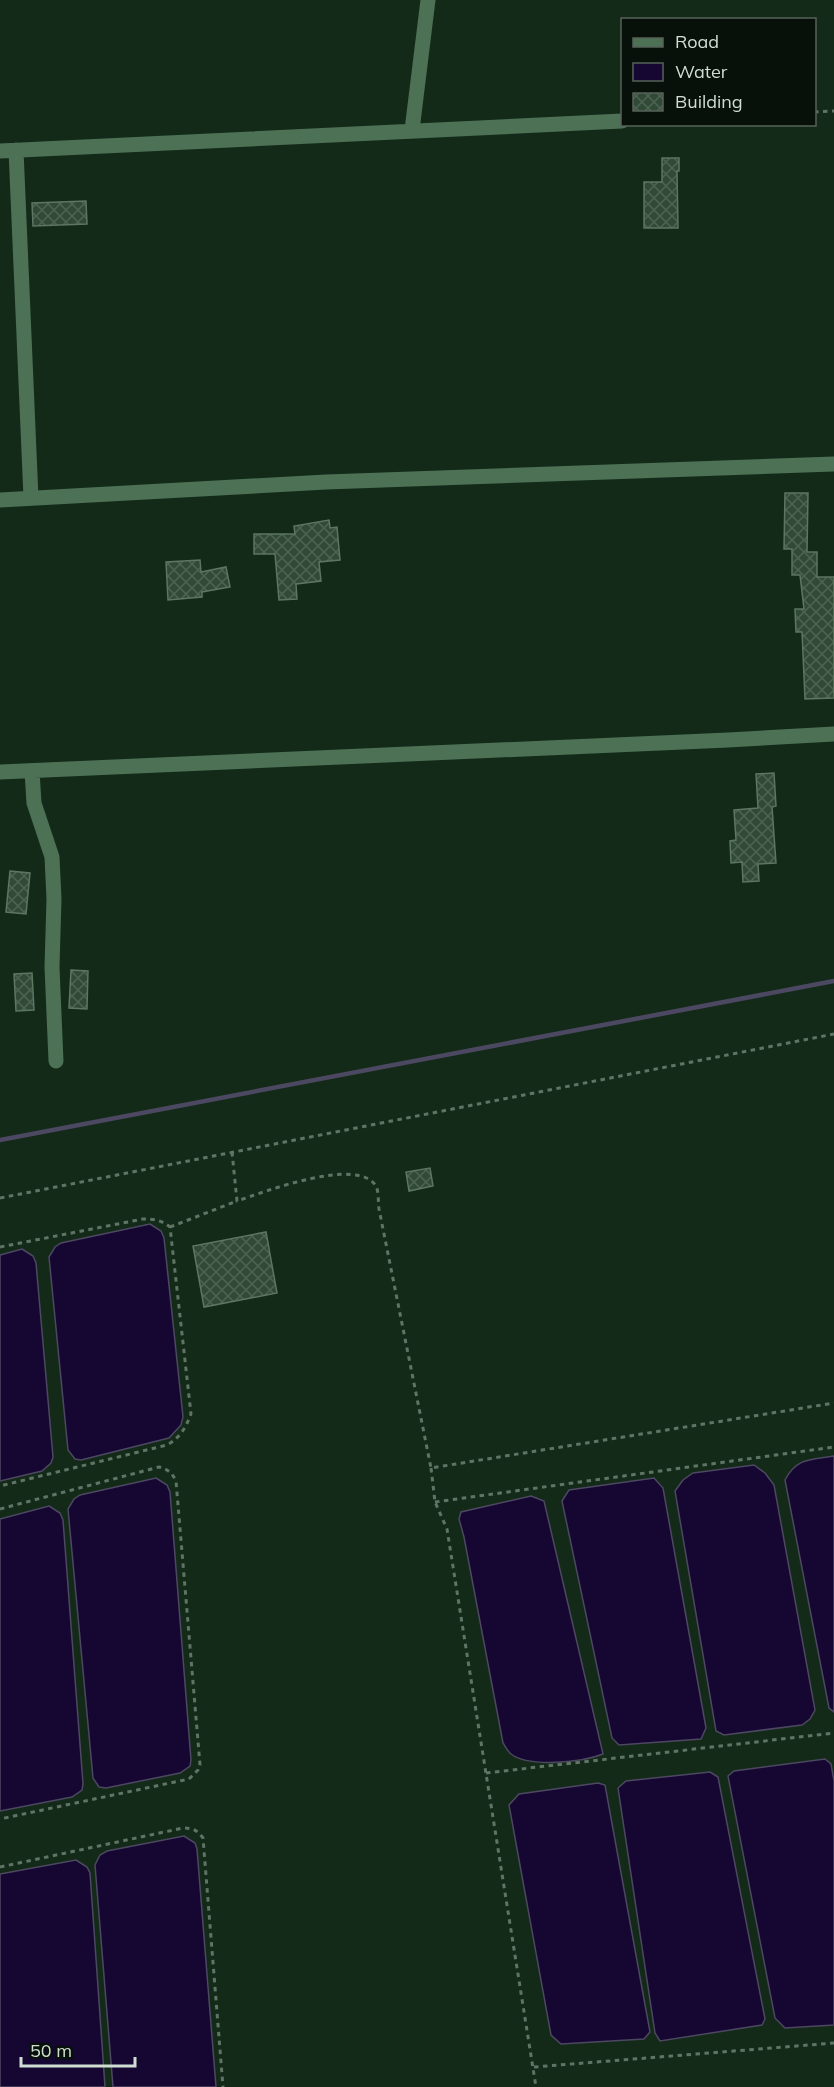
<svg xmlns="http://www.w3.org/2000/svg" width="834" height="2087" font-family="Mulish,sans-serif">
  <style>
    .water { fill: #150731; stroke: #4d4861; stroke-width: 1.5 }
    .lines { fill: none; stroke-linecap: round; stroke-linejoin: round }
    .stream { stroke: #4d4861; stroke-width: 4.5 }
    .building { fill: url(#building-cross-hatch); stroke: #5c7662; stroke-width: 1.5 }
    .path { stroke: #607465; stroke-width: 3; stroke-dasharray: 4.5 4.5; stroke-linecap: butt }
    .minor { stroke: #4c7155; stroke-width: 15 }
  </style>
  <defs>
    <pattern id="building-cross-hatch" width="8" height="8" patternUnits="userSpaceOnUse" patternTransform="scale(1.5)"><rect width="8" height="8" fill="#314a37"/><path d="M0 0l8 8M0 8l8-8" fill="none" stroke="#4e6453"/></pattern>
  </defs>
  <rect width="100%" height="100%" fill="#132a19"/>
  <path class="water" d="M150 1224 161 1231 164 1238 183 1417 181 1425 169 1438 81 1460 75 1459 68 1450 49 1257 55 1247 61 1243Z
    M22 1249 33 1256 36 1263 53 1457 51 1463 42 1471 0 1481V1255Z
    M834 1456V1712L829 1708 785 1480C797 1457 811 1460 834 1456Z
    M754 1465 765 1473 774 1485 815 1710 810 1719 802 1725 724 1735 716 1731 675 1491 683 1480 693 1473Z
    M156 1478 167 1485 170 1492 191 1760 190 1766 180 1773 106 1788 99 1787 93 1778 68 1509 74 1499 80 1495Z
    M654 1478 663 1488 706 1728 701 1739 619 1745 612 1738 562 1501 569 1490Z
    M531 1496 544 1501 603 1754C583 1762 529 1768 511 1754 508 1752 505 1746 503 1743L464 1537 459 1519 461 1512Z
    M49 1506 60 1513 63 1520 83 1784 82 1790 72 1797 0 1811V1519Z
    M825 1759 831 1764 834 1781V2025L785 2028 775 2018 728 1776 734 1771Z
    M710 1772 718 1777 765 2019 762 2025 660 2041 655 2033 618 1788 626 1781Z
    M598 1783 605 1785 650 2032 644 2039 561 2044 551 2035 509 1805 519 1794Z
    M184 1836 195 1843 197 1849 216 2087H113L95 1865 100 1855 107 1851Z
    M76 1860 87 1867 90 1873 105 2087H0V1874Z"/>
  <g class="lines">
    <path class="stream" d="M0 1140 834 981"/>
  </g>
  <path class="building" d="M662 158H679V171H677L678 228H644V182H662Z
    M86 201 87 224 33 226 32 203Z
    M785 493H808L807 552H817V577H834V698L805 699 802 632H796L795 609H804L800 575H792V549H784Z
    M329 520 330 528 337 527 340 560 319 562 321 581 296 584 297 599 279 600 275 554H254V534H295L294 526Z
    M200 560 201 572 226 567 230 587 202 592V597L168 600 166 562Z
    M774 773 776 806 772 807 776 863 758 864 759 881 743 882 742 862 731 863 730 841 736 840 734 810 758 808 756 774Z
    M10 871 30 873 26 914 6 912Z
    M71 970 88 971 87 1009 69 1008Z
    M32 973 34 1010 16 1011 14 974Z
    M430 1168 433 1186 409 1191 406 1172Z
    M266 1232 277 1293 204 1307 193 1246Z"/>
  <g class="lines">
    <path class="path" d="M814 112 834 111
      M232 1152 237 1201C264 1192 357 1156 376 1186 379 1192 378 1203 379 1209L431 1468 834 1403
      M0 1198 834 1034
      M170 1227 237 1201
      M0 1247 143 1219C154 1219 161 1220 170 1227L191 1414C186 1427 180 1438 167 1445L0 1486
      M431 1468 435 1502 447 1529 536 2087
      M435 1502 834 1447
      M0 1509 159 1467C168 1469 172 1473 176 1481L200 1765 198 1770 189 1779 0 1819
      M486 1773 834 1733
      M0 1867 183 1828C193 1828 197 1830 203 1838L223 2087
      M534 2067 834 2043"/>
    <path class="minor" d="M412 130 428 0
      M16 150 31 498
      M0 151 622 121
      M0 500 326 482 834 464
      M32 771 34 803 52 857 54 899 52 967 56 1061
      M0 772 728 740 834 734"/>
  </g>
  <rect x="621" y="18" width="195" height="108" fill="#071009" stroke="#576259" stroke-width="1.5"/>
  <rect x="633" y="38" width="30" height="9" fill="#4c7155" stroke="#576259" stroke-width="1.5"/>
  <text x="675" y="48" font-size="18" fill="#cfded2">Road</text>
  <rect x="633" y="63" width="30" height="18" fill="#150731" stroke="#576259" stroke-width="1.5"/>
  <text x="675" y="78" font-size="18" fill="#cfded2">Water</text>
  <rect x="633" y="93" width="30" height="18" fill="url(#building-cross-hatch)" stroke="#576259" stroke-width="1.5"/>
  <text x="675" y="108" font-size="18" fill="#cfded2">Building</text>
  <path d="M21 2057v9h114v-9" fill="none" stroke="#cfded2" stroke-width="3"/>
  <text x="30" y="2057" font-size="18" fill="#cfded2" stroke="#071009" stroke-width="4.5" paint-order="stroke">50 m</text>
</svg>
